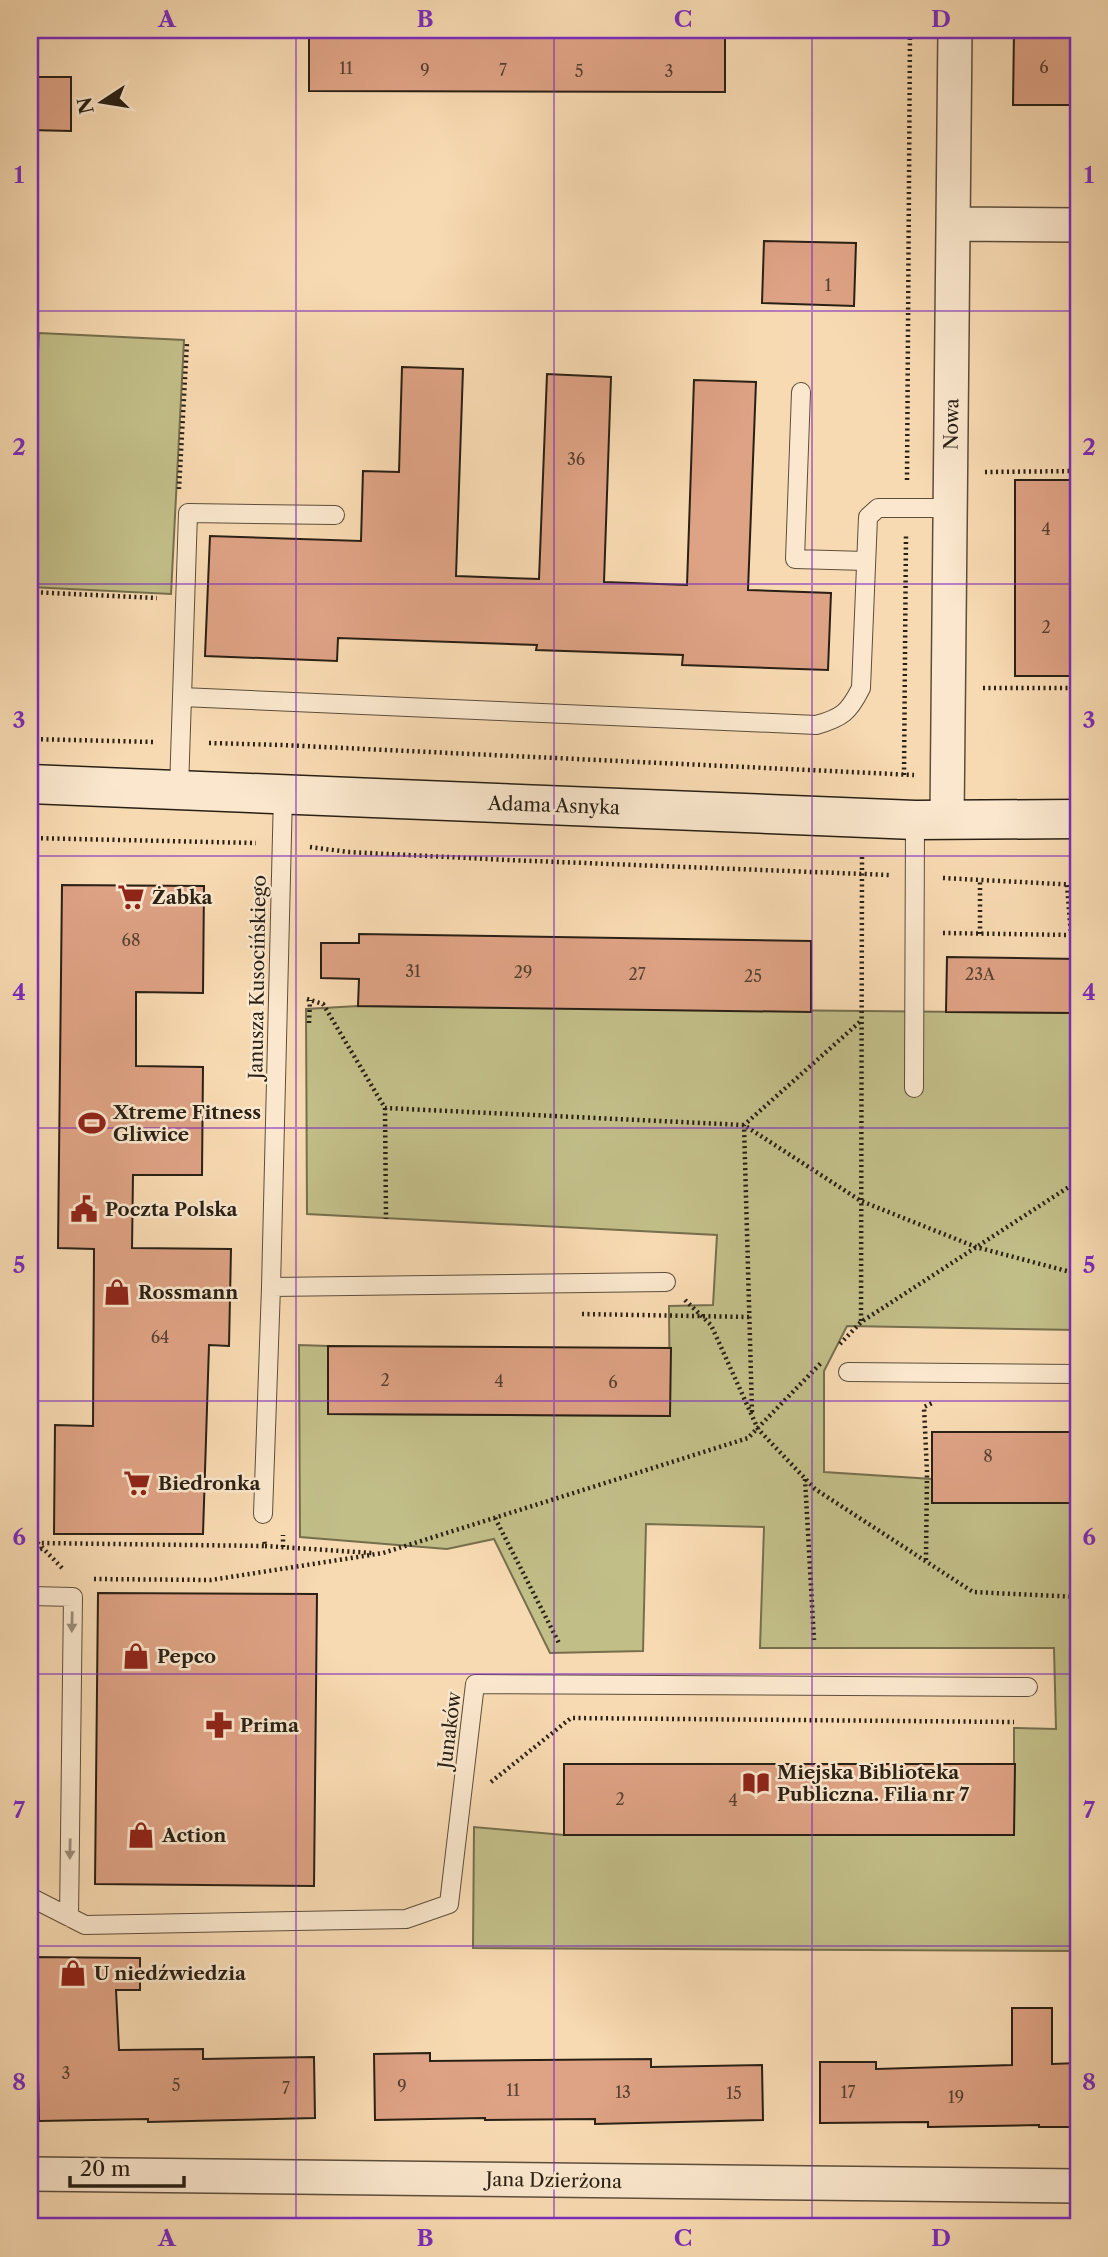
<svg xmlns="http://www.w3.org/2000/svg" width="1108" height="2257" font-family="'Libre Caslon Text',serif">
  <style>
    .green { fill: #c2be88; stroke: #766f4e; stroke-width: 2 }
    .building { fill: #dea284; stroke: #292015; stroke-width: 2 }
    .lines { fill: none; stroke-linecap: round; stroke-linejoin: round }
    .lane-casing { stroke: #5d4e3c; stroke-width: 20 }
    .street-casing { stroke: #5d4e3c; stroke-width: 36 }
    .secondary-casing { stroke: #292015; stroke-width: 41 }
    .path { stroke: #292015; stroke-width: 4.5; stroke-dasharray: 2 3.5; stroke-linecap: butt }
    .lane { stroke: #fae7cd; stroke-width: 18 }
    .street { stroke: #fae7cd; stroke-width: 33 }
    .secondary { stroke: #fae7cd; stroke-width: 38 }
    .oneway { fill: #9c8d7a }
    .grid { fill: none; stroke: #7b2cbf; stroke-width: 2; stroke-opacity: 0.55 }
    .labels { text-anchor: middle; stroke-width: 5; stroke-linejoin: round; paint-order: stroke }
    .number-label { font-size: 16px; fill: #564031 }
    .street-label { font-size: 19px; fill: #292015; stroke: #fae7cd }
    .poi-label { font-size: 19px; font-weight: bold; fill: #292015; stroke: #fae7cd; text-anchor: start }
    .neatline { fill: none; stroke: #7b2cbf; stroke-width: 2.5 }
    .grid-label { font-size: 23px; text-anchor: middle; font-weight: bold; fill: #7b2cbf }
  </style>
  <rect width="100%" height="100%" fill="#f8dab2"/>
  <filter id="stains"><feTurbulence type="fractalNoise" baseFrequency=".00286" numOctaves="4"/><feColorMatrix values="0 0 0 0 .2 0 0 0 0 .09 0 0 0 0 .02 0 0 0 .5 -.17"/></filter>
  <radialGradient id="worn" r=".72"><stop offset=".6" stop-color="#630" stop-opacity="0"/><stop offset="1" stop-color="#630" stop-opacity=".3"/></radialGradient>
  <path class="green" d="M39 333 184 340 171 594 30 587V521Z
    M358 1006 1078 1013V1330L847 1326 824 1371V1472L932 1479V1503H1078V1951L473 1948 474 1827 564 1835H1014V1728L1056 1729 1054 1648H760L764 1527 646 1524 643 1651 550 1653 494 1539 447 1549 300 1537 299 1345 328 1346V1414L670 1416 669 1306 713 1305 717 1235 307 1214 306 1009Z"/>
  <path class="building" d="M309 30H725V92L309 91Z
    M1014 30H1074V105H1013Z
    M30 77H71V131L30 130Z
    M764 241 856 243 854 306 762 303Z
    M402 367 463 369 456 576 539 579 547 374 611 377 604 582 687 585 694 380 756 382 748 590 831 593 828 670 682 665 683 655 536 650 537 645 338 638 337 661 205 656 210 536 361 541 363 471 399 472Z
    M1015 480H1078L1077 676H1015Z
    M62 885 204 886 203 993 136 992V1066L203 1067 202 1175H133L132 1248 231 1249 229 1346 209 1345 203 1534H54L55 1425 93 1426 94 1249 58 1248Z
    M359 934 811 941V1012L358 1006 359 979 321 978V943H359Z
    M947 957 1078 959V1013L946 1012Z
    M328 1346 671 1348 670 1416 328 1414Z
    M932 1432H1078V1503H932Z
    M98 1593 317 1594 314 1886 95 1884Z
    M564 1764H1015L1014 1835H564Z
    M30 1957 140 1958V1990H116L119 2050 203 2049V2059L314 2057 315 2118 148 2122V2119L39 2121 36 1988H30Z
    M1012 2008H1052V2064L1078 2063V2127H1039V2125L928 2127V2122L820 2123V2062H876V2069L1012 2065Z
    M430 2053V2061L651 2059V2067L762 2065 763 2120 595 2124V2119L485 2120V2118L375 2120 374 2054Z"/>
  <g class="lines">
    <defs>
      <path id="lane" d="M801 392 795 559 866 561
        M182 697 816 725C842 718 849 712 861 688L868 517 878 508H950
        M179 789 188 513 335 515
        M914 1088 915 820
        M271 1287 666 1282
        M848 1372 1078 1374
        M263 1514 271 1287 283 794
        M30 1596 73 1597 69 1917
        M30 1897 85 1925 406 1919 449 1904 475 1684 1028 1687"/>
      <path id="street" d="M953 224 1078 225
        M947 819 955 30
        M30 2174 1078 2186"/>
      <path id="secondary" d="M30 784 915 820 1078 819"/>
    </defs>
    <use href="#lane" class="lane-casing"/>
    <use href="#street" class="street-casing"/>
    <use href="#secondary" class="secondary-casing"/>
    <path class="path" d="M985 472 1078 471
      M907 480 910 30
      M179 489 187 342
      M30 592 157 598
      M983 688H1078
      M30 739 155 742
      M209 743 281 745 914 775
      M904 775 906 534
      M30 838 256 843
      M310 847 348 852 508 860 889 875
      M943 878 1078 885
      M943 933 1071 935 1067 885
      M980 934V880
      M307 999 323 1004 385 1108 744 1125 861 1201 976 1247 1078 1274
      M309 1023 310 1000
      M385 1108 386 1219
      M685 1300 711 1325 758 1429 815 1489 973 1592 1078 1597
      M582 1314 750 1317
      M861 1321 862 857
      M840 1344 861 1322 1078 1181
      M752 1412 744 1125 862 1020
      M805 1479 814 1640
      M495 1518 560 1645
      M265 1546 372 1553
      M283 1547V1535
      M30 1554 43 1548
      M926 1560 927 1472 924 1407 932 1403
      M62 1568 38 1543 265 1546 264 1539
      M94 1579 211 1580 383 1553 748 1438 821 1363
      M491 1782 571 1718 1014 1722"/>
    <use href="#lane" class="lane"/>
    <use href="#street" class="street"/>
    <use href="#secondary" class="secondary"/>
  </g>
  <defs><path id="oneway-solid" d="M-6-.8H1V-3.2L6.5 0L1 3.2V.8H-6Z" transform="scale(1.75)"/></defs>
  <g class="oneway">
    <use href="#oneway-solid" transform="translate(72 1622) rotate(91)"/>
    <use href="#oneway-solid" transform="translate(70 1849) rotate(91)"/>
  </g>
  <path class="grid" d="M296 30V2227M554 30V2227M812 30V2227M30 311H1078M30 584H1078M30 856H1078M30 1128H1078M30 1401H1078M30 1674H1078M30 1946H1078"/>
  <defs>
    <symbol id="supermarket-bare" viewBox="-9 -9 18 18"><path d="M-6-5.5h2.5l.6 2H6L4.5 2H-2.5L-4.4-4H-6ZM-1.5 3.2a1.3 1.3 0 1 0 .1 0ZM3 3.2a1.3 1.3 0 1 0 .1 0Z" fill="#8f2418" stroke="#fae7cd" stroke-width="2.5" paint-order="stroke"/></symbol>
    <symbol id="stadium-bare" viewBox="-9 -9 18 18"><path d="M0-5a6.5 5 0 1 0 0 10a6.5 5 0 1 0 0-10ZM-3.5-1.8h7v3.6h-7Z" fill="#8f2418" stroke="#fae7cd" stroke-width="2.5" paint-order="stroke"/></symbol>
    <symbol id="civic-bare" viewBox="-9 -9 18 18"><path d="M-.6-6.5H3V-4.5H.6V-3L4-1V1h2V6H-6V1h2V-1L-.6-3ZM-1.2 2.5V6h2.4V2.5Z" fill="#8f2418" stroke="#fae7cd" stroke-width="2.5" paint-order="stroke"/></symbol>
    <symbol id="shop-bare" viewBox="-9 -9 18 18"><path d="M-5-2.5h2.3a2.7 3.5 0 0 1 5.4 0H5L5.5 6h-11ZM-1.5-2.5h3a1.5 2.3 0 0 0-3 0Z" fill="#8f2418" stroke="#fae7cd" stroke-width="2.5" paint-order="stroke"/></symbol>
    <symbol id="pharmacy-bare" viewBox="-9 -9 18 18"><path d="M-2-6h4v4h4v4h-4v4h-4v-4h-4v-4h4Z" fill="#8f2418" stroke="#fae7cd" stroke-width="2.5" paint-order="stroke"/></symbol>
    <symbol id="library-bare" viewBox="-9 -9 18 18"><path d="M-6-4Q-3-5.5-.7-3.5V5Q-3 3-6 4ZM6-4Q3-5.5 .7-3.5V5Q3 3 6 4Z" fill="#8f2418" stroke="#fae7cd" stroke-width="2.5" paint-order="stroke"/></symbol>
  </defs>
  <g fill-rule="evenodd">
    <use href="#supermarket-bare" x="112" y="878" width="38" height="38"/>
    <use href="#stadium-bare" x="73" y="1104" width="38" height="38"/>
    <use href="#civic-bare" x="65" y="1190" width="38" height="38"/>
    <use href="#shop-bare" x="98" y="1273" width="38" height="38"/>
    <use href="#supermarket-bare" x="118" y="1464" width="38" height="38"/>
    <use href="#shop-bare" x="117" y="1637" width="38" height="38"/>
    <use href="#pharmacy-bare" x="200" y="1706" width="38" height="38"/>
    <use href="#library-bare" x="737" y="1764" width="38" height="38"/>
    <use href="#shop-bare" x="122" y="1816" width="38" height="38"/>
    <use href="#shop-bare" x="54" y="1954" width="38" height="38"/>
  </g>
  <g class="labels">
    <g class="number-label">
      <text x="1044" y="73">6</text>
      <text x="346" y="74">11</text>
      <text x="425" y="76">9</text>
      <text x="503" y="76">7</text>
      <text x="579" y="77">5</text>
      <text x="669" y="77">3</text>
      <text x="828" y="291">1</text>
      <text x="576" y="465">36</text>
      <text x="1046" y="535">4</text>
      <text x="1046" y="633">2</text>
      <text x="131" y="946">68</text>
      <text x="413" y="977">31</text>
      <text x="523" y="978">29</text>
      <text x="637" y="980">27</text>
      <text x="980" y="980">23A</text>
      <text x="753" y="982">25</text>
      <text x="160" y="1343">64</text>
      <text x="385" y="1386">2</text>
      <text x="499" y="1387">4</text>
      <text x="613" y="1388">6</text>
      <text x="988" y="1462">8</text>
      <text x="620" y="1805">2</text>
      <text x="733" y="1806">4</text>
      <text x="66" y="2079">3</text>
      <text x="176" y="2091">5</text>
      <text x="402" y="2092">9</text>
      <text x="286" y="2094">7</text>
      <text x="513" y="2096">11</text>
      <text x="623" y="2098">13</text>
      <text x="848" y="2098">17</text>
      <text x="734" y="2099">15</text>
      <text x="956" y="2103">19</text>
    </g>
    <g class="street-label">
      <text transform="translate(951 424) rotate(-89)" y="7">Nowa</text>
      <text transform="translate(554 805) rotate(2)" y="7">Adama Asnyka</text>
      <text transform="translate(257 977) rotate(-89)" y="7">Janusza Kusocińskiego</text>
      <text transform="translate(449 1730) rotate(-83)" y="7">Junaków</text>
      <text transform="translate(554 2180) rotate(1)" y="7">Jana Dzierżona</text>
    </g>
    <g class="poi-label">
      <text x="152" y="904">Żabka</text>
      <text x="113" y="1119">Xtreme Fitness<tspan x="113" dy="22">Gliwice</tspan></text>
      <text x="105" y="1216">Poczta Polska</text>
      <text x="138" y="1299">Rossmann</text>
      <text x="158" y="1490">Biedronka</text>
      <text x="157" y="1663">Pepco</text>
      <text x="240" y="1732">Prima</text>
      <text x="777" y="1779">Miejska Biblioteka<tspan x="777" dy="22">Publiczna. Filia nr 7</tspan></text>
      <text x="162" y="1842">Action</text>
      <text x="94" y="1980">U niedźwiedzia</text>
    </g>
  </g>
  <rect width="1108" height="2257" fill="none" stroke="#f8dab2" stroke-width="77"/>
  <g transform="translate(102 102) rotate(258)" stroke="#fae7cd" stroke-width="5" paint-order="stroke">
  <path d="M0-5L12 26L0 18L-12 26Z" fill="#292015"/>
  <text y="-10" font-size="19" font-weight="bold" text-anchor="middle" fill="#292015">N</text>
  </g>
  <path d="M70 2176v10h114v-10" fill="none" stroke="#292015" stroke-width="3.5"/>
  <text x="80" y="2176" font-size="21" fill="#292015" stroke="#fae7cd" stroke-width="5" paint-order="stroke">20 m</text>
  <rect x="38" y="38" width="1032" height="2180" class="neatline"/>
  <g class="grid-label">
    <text x="167" y="27">A</text>
    <text x="425" y="27">B</text>
    <text x="683" y="27">C</text>
    <text x="941" y="27">D</text>
    <text x="19" y="183">1</text>
    <text x="1089" y="183">1</text>
    <text x="19" y="455">2</text>
    <text x="1089" y="455">2</text>
    <text x="19" y="728">3</text>
    <text x="1089" y="728">3</text>
    <text x="19" y="1000">4</text>
    <text x="1089" y="1000">4</text>
    <text x="19" y="1273">5</text>
    <text x="1089" y="1273">5</text>
    <text x="19" y="1545">6</text>
    <text x="1089" y="1545">6</text>
    <text x="19" y="1818">7</text>
    <text x="1089" y="1818">7</text>
    <text x="19" y="2090">8</text>
    <text x="1089" y="2090">8</text>
    <text x="167" y="2246">A</text>
    <text x="425" y="2246">B</text>
    <text x="683" y="2246">C</text>
    <text x="941" y="2246">D</text>
  </g>
  <rect width="100%" height="100%" filter="url(#stains)"/>
  <rect width="100%" height="100%" fill="url(#worn)"/>
</svg>
